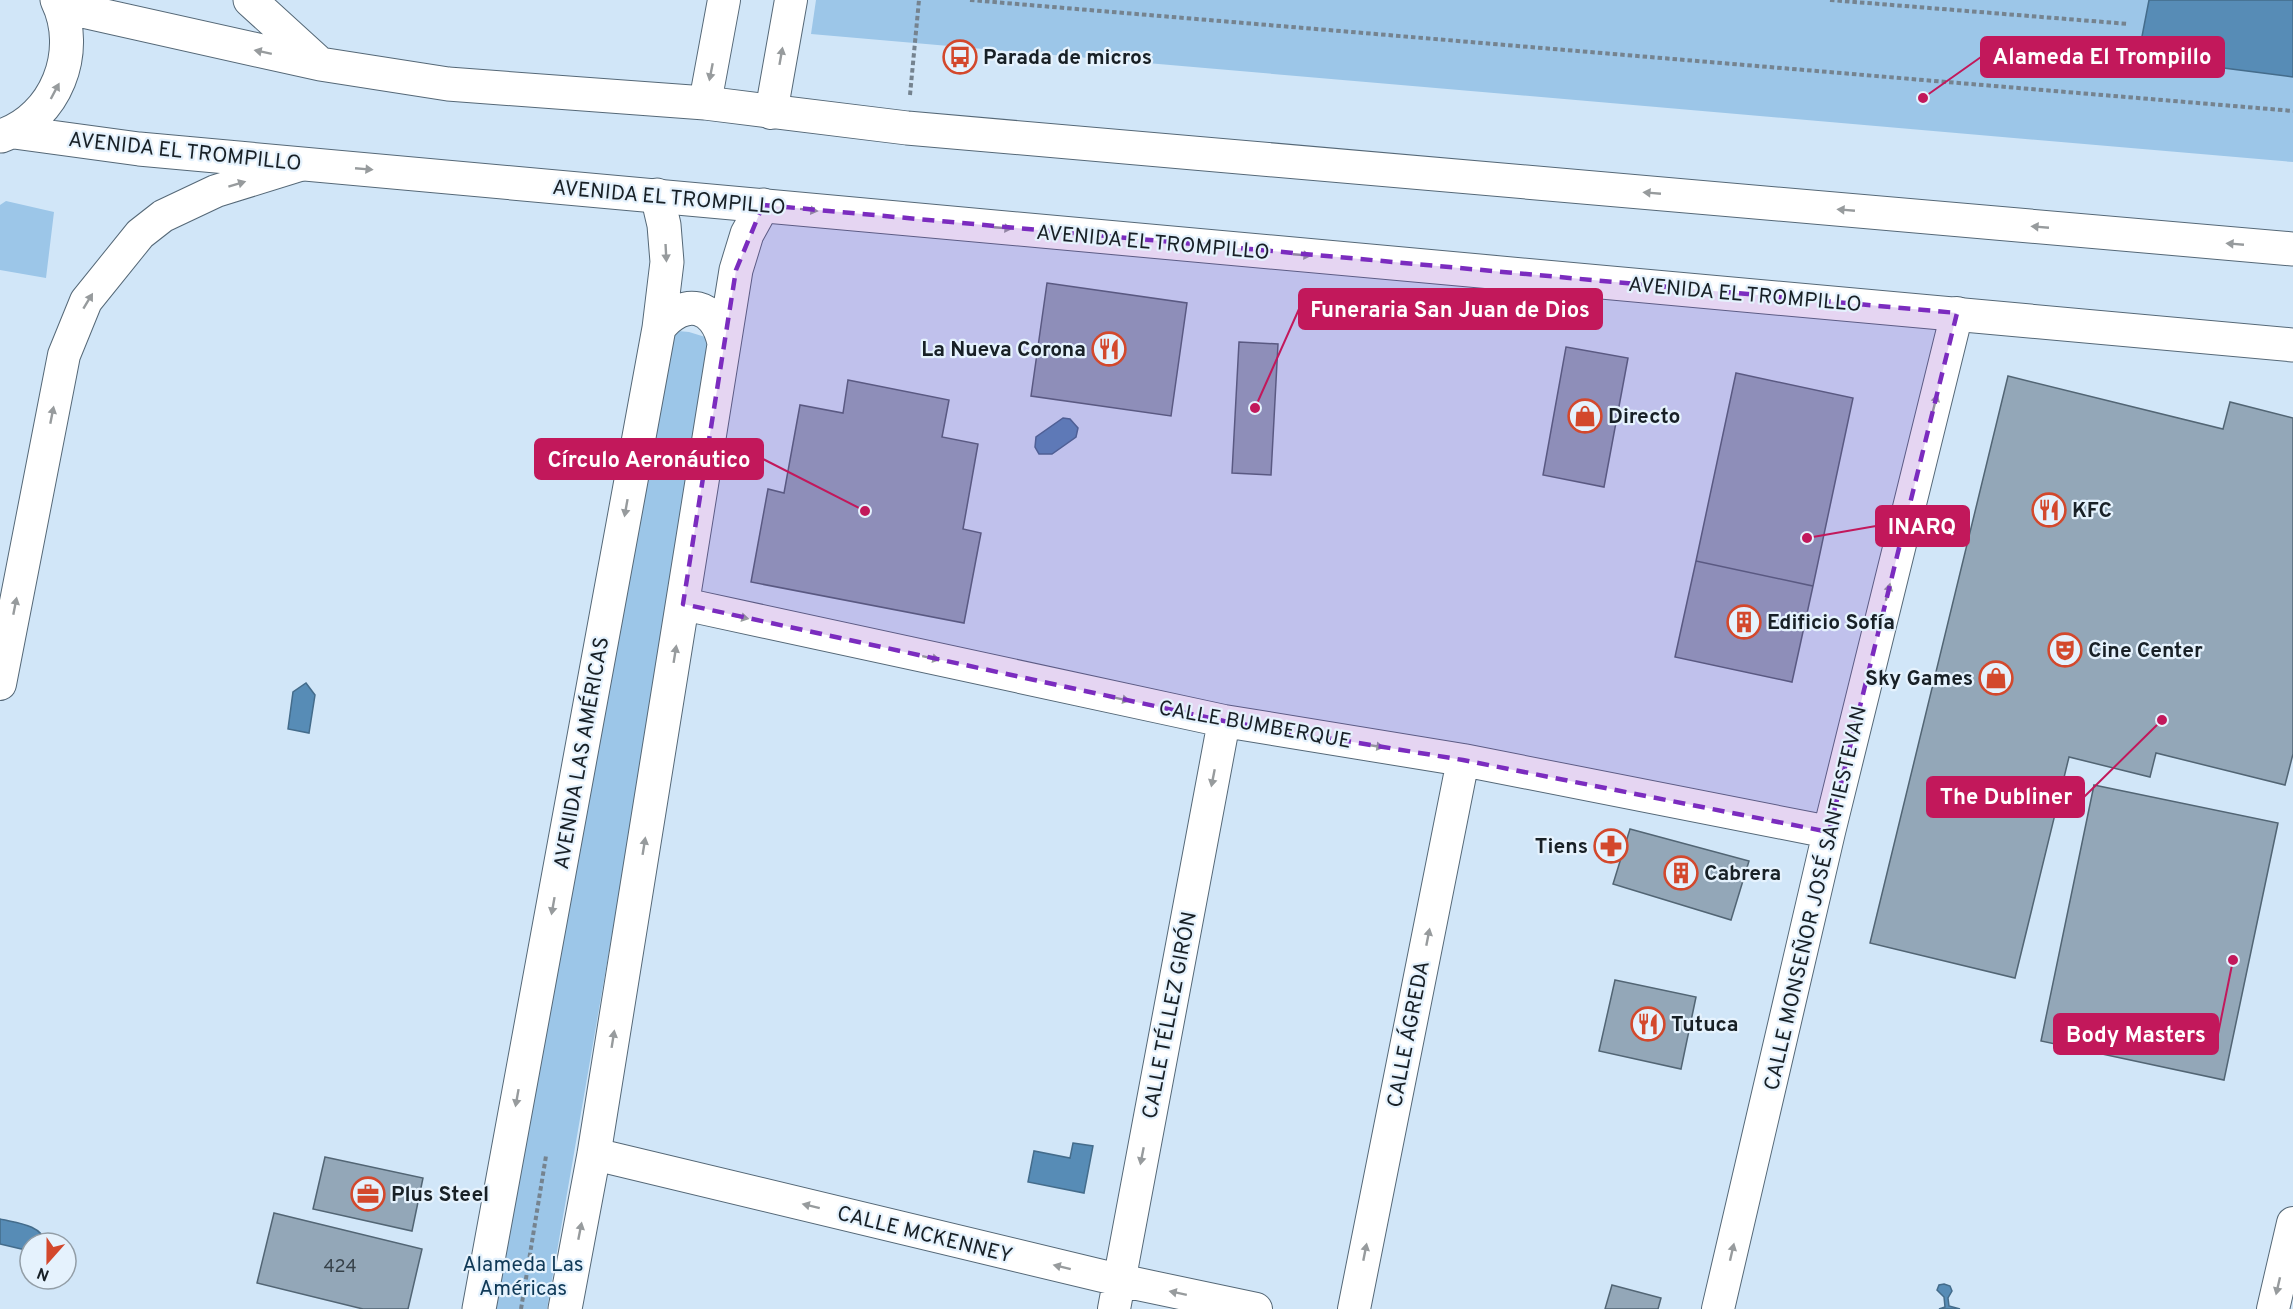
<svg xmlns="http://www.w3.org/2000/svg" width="2293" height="1309" font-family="Overpass,sans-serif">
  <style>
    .green { fill: #9cc6e8 }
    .water { fill: #578cb6; stroke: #446c8b; stroke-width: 1.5 }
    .building { fill: #93a7b8; stroke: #526574; stroke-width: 1.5 }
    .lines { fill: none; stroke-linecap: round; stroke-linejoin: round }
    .minor-casing { stroke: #556877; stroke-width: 34 }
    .tertiary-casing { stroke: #556877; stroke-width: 35 }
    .primary-casing { stroke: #556877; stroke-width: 35 }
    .path { stroke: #75838f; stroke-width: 4; stroke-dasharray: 4.5 3; stroke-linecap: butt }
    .minor { stroke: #fff; stroke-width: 32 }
    .tertiary { stroke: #fff; stroke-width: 33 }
    .primary { stroke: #fff; stroke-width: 33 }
    .oneway { fill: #979b9d }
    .marked { fill: #7b2cbf; fill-opacity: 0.2; stroke: #7b2cbf; stroke-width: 4.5; stroke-dasharray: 12 8; stroke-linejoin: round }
    .labels { text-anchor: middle; stroke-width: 4.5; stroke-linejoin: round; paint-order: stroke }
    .number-label { font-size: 18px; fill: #37424a }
    .poi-label { font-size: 21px; font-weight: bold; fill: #182026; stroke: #e5f2fd; text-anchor: start }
    .street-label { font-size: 21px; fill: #182026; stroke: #e5f2fd }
    .park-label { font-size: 21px; fill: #0f3957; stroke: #e5f2fd }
    .leader { fill: none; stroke: #c2185b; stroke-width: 2 }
    .callout-dot { fill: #c2185b; stroke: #e5f2fd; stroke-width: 2 }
    .callout { fill: #c2185b; stroke: #c2185b; stroke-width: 2 }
    .callout-label { font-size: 22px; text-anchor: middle; font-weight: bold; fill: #fff }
  </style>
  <rect width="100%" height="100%" fill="#d1e6f8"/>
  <path class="green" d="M816 0H2293V162L811 34Z
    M6 201 54 212 46 278 0 270V205Z
    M667 330 689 332 715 340 547 1309H488Z"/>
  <path class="water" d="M2149 0H2293V77L2138 57Z
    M1063 418 1070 419 1078 428 1076 437 1052 454H1039L1035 447 1036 437Z
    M306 683 315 695 309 733 288 729 293 692Z
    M1073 1143 1093 1146 1084 1193 1028 1182 1034 1151 1070 1158Z
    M0 1219C16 1223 41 1224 46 1243H30V1251L0 1244Z
    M1944 1284 1950 1286 1952 1291 1948 1298 1949 1306 1960 1309H1939L1945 1307 1944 1297 1937 1290 1939 1285Z"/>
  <path class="building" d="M1047 283 1187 303 1171 416 1031 396Z
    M1239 342 1278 344 1271 475 1232 473Z
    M1566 347 1628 358 1604 487 1543 475Z
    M1736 373 1853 398 1813 586 1696 561Z
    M2008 376 2223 429 2230 402 2293 418V754L2285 785 2156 753 2150 777 2069 757 2015 978 1870 943Z
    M848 380 949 400 942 437 978 444 963 529 981 533 964 623 751 582 768 489 784 493 800 405 843 413Z
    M1696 561 1813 586 1792 682 1675 657Z
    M2094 785 2278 823 2224 1080 2041 1041Z
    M1630 829 1749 861 1731 920 1613 884Z
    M1615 980 1696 997 1681 1069 1599 1051Z
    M325 1157 423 1178 412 1231 313 1209Z
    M274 1213 422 1249 408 1309H363L257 1283Z
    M1612 1285 1661 1298 1658 1309H1605Z"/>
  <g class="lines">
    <defs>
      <path id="minor" d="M705 103 724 0
        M771 113 791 0
        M683 604 1224 721 1463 760 1829 832
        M0 684 64 355 86 301 140 234 163 216 216 191 303 164
        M594 1154 1119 1280 1256 1309
        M1114 1309 1224 721
        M1354 1309 1463 760
        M1718 1309 1829 832 1957 313
        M2273 1309 2293 1223"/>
      <path id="tertiary" d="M659 328C684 296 716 304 724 343
        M479 1309 659 328 667 262 664 225 657 195
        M565 1309 594 1154 736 270 747 234 763 205"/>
      <path id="primary" d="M250 0 319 63
        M60 6 320 64 448 84 705 103 907 128 2293 249
        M14 132 139 149 2293 345
        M1 136C56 118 82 51 57 0"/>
    </defs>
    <use href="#minor" class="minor-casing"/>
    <use href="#tertiary" class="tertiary-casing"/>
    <use href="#primary" class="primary-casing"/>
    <path class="path" d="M970 0 2293 111
      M1830 0 2129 24
      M910 95 919 0
      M521 1309 546 1156"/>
    <use href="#minor" class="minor"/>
    <use href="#tertiary" class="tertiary"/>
    <use href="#primary" class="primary"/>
  </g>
  <defs><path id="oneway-solid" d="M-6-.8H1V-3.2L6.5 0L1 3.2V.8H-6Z" transform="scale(1.5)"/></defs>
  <g class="oneway">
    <use href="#oneway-solid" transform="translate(263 52) rotate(-168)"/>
    <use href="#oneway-solid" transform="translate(781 56) rotate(-80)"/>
    <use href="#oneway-solid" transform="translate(711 72) rotate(101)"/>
    <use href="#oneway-solid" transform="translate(55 91) rotate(-62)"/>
    <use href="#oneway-solid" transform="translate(364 169) rotate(5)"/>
    <use href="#oneway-solid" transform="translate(237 184) rotate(-17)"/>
    <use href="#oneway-solid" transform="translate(1652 193) rotate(-175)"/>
    <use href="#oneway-solid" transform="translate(809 210) rotate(7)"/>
    <use href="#oneway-solid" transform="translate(1846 210) rotate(-175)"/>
    <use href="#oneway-solid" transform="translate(2040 227) rotate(-175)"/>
    <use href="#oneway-solid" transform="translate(1003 228) rotate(5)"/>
    <use href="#oneway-solid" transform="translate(2235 244) rotate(-175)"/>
    <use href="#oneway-solid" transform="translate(666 253) rotate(87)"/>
    <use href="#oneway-solid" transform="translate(1302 255) rotate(5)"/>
    <use href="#oneway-solid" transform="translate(88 301) rotate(-59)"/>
    <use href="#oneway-solid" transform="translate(1935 403) rotate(-76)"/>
    <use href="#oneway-solid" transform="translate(52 415) rotate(-79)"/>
    <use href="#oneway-solid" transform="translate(626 508) rotate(100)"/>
    <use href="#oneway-solid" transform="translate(1888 592) rotate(-76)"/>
    <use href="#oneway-solid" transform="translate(15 606) rotate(-79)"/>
    <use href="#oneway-solid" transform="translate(740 617) rotate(12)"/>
    <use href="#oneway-solid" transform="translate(675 654) rotate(-81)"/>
    <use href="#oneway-solid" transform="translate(931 658) rotate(12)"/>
    <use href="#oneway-solid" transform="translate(1121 699) rotate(12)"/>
    <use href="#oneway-solid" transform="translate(1375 746) rotate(9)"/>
    <use href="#oneway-solid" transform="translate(1213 778) rotate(101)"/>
    <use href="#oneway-solid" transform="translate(644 846) rotate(-81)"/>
    <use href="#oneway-solid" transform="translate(553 906) rotate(100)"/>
    <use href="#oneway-solid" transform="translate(1428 937) rotate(-79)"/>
    <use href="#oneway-solid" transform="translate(613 1039) rotate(-81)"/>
    <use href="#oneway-solid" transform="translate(517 1098) rotate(100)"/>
    <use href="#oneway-solid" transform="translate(1142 1156) rotate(101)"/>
    <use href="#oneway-solid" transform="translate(811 1206) rotate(-166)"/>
    <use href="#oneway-solid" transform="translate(580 1231) rotate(-79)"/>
    <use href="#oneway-solid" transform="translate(1365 1252) rotate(-79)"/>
    <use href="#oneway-solid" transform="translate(1732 1252) rotate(-77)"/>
    <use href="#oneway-solid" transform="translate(1062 1267) rotate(-166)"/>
    <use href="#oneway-solid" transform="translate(2278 1286) rotate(103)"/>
    <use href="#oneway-solid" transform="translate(1178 1293) rotate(-168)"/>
  </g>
  <path class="marked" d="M763 205 1957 313 1829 832 1463 760 1224 721 683 604 736 270Z"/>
  <defs>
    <symbol id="bus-ring" viewBox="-11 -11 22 22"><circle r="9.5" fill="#e5f2fd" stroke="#d3482c" stroke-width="1.5"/><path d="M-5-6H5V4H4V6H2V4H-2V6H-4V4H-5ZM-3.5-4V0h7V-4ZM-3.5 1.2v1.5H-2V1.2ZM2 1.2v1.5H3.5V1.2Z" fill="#d3482c"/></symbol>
    <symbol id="restaurant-ring" viewBox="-11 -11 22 22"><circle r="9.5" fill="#e5f2fd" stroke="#d3482c" stroke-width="1.5"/><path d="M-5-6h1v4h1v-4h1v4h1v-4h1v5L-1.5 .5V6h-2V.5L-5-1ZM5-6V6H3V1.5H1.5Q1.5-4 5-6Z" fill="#d3482c"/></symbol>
    <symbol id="shop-ring" viewBox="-11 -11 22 22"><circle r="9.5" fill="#e5f2fd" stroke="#d3482c" stroke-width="1.5"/><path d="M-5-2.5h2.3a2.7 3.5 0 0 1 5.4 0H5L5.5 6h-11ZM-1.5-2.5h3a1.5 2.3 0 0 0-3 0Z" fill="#d3482c"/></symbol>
    <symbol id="building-ring" viewBox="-11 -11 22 22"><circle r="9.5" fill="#e5f2fd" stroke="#d3482c" stroke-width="1.5"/><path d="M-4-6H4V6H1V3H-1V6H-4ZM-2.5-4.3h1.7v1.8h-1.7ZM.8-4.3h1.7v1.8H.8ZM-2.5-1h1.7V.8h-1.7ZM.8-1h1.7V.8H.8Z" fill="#d3482c"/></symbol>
    <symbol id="theatre-ring" viewBox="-11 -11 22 22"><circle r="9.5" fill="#e5f2fd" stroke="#d3482c" stroke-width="1.5"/><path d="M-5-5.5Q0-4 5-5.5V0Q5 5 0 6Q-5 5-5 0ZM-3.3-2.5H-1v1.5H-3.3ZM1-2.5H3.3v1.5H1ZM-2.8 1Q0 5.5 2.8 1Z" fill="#d3482c"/></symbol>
    <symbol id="pharmacy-ring" viewBox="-11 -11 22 22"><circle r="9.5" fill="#e5f2fd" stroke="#d3482c" stroke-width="1.5"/><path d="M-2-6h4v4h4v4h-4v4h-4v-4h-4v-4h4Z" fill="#d3482c"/></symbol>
    <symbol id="office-ring" viewBox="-11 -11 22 22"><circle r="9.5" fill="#e5f2fd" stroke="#d3482c" stroke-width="1.5"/><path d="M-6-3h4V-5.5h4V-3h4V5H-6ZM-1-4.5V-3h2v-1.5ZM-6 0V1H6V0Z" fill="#d3482c"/></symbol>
  </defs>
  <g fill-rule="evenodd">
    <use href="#bus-ring" x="941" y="38" width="38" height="38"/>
    <use href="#restaurant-ring" x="1090" y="330" width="38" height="38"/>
    <use href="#shop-ring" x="1566" y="397" width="38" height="38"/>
    <use href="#restaurant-ring" x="2030" y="491" width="38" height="38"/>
    <use href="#building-ring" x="1725" y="603" width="38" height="38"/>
    <use href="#theatre-ring" x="2046" y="631" width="38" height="38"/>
    <use href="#shop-ring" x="1977" y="659" width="38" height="38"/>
    <use href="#pharmacy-ring" x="1592" y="827" width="38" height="38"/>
    <use href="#building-ring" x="1662" y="854" width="38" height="38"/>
    <use href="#restaurant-ring" x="1629" y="1005" width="38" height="38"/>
    <use href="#office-ring" x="349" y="1175" width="38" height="38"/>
  </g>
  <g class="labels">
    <g class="number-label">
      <text x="340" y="1272">424</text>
    </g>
    <g class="poi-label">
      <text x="983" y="64">Parada de micros</text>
      <text x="1086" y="356" text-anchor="end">La Nueva Corona</text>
      <text x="1608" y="423">Directo</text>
      <text x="2072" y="517">KFC</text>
      <text x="1767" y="629">Edificio Sofía</text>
      <text x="2088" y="657">Cine Center</text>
      <text x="1973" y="685" text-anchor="end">Sky Games</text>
      <text x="1588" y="853" text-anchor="end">Tiens</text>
      <text x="1704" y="880">Cabrera</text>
      <text x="1671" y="1031">Tutuca</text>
      <text x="391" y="1201">Plus Steel</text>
    </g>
    <g class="street-label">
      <text transform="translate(185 151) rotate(6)" y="7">AVENIDA EL TROMPILLO</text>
      <text transform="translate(669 197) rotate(5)" y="7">AVENIDA EL TROMPILLO</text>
      <text transform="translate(1153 242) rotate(5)" y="7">AVENIDA EL TROMPILLO</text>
      <text transform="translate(1745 294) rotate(5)" y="7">AVENIDA EL TROMPILLO</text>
      <text transform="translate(1255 724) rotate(10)" y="7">CALLE BUMBERQUE</text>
      <text transform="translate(581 753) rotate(-80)" y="7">AVENIDA LAS AMÉRICAS</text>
      <text transform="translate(1815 898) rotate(-77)" y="7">CALLE MONSEÑOR JOSÉ SANTIESTEVAN</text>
      <text transform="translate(1169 1015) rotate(-79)" y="7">CALLE TÉLLEZ GIRÓN</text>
      <text transform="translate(1408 1034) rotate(-79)" y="7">CALLE ÁGREDA</text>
      <text transform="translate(925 1234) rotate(14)" y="7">CALLE MCKENNEY</text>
    </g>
    <g class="park-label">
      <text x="523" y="1271">Alameda Las<tspan x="523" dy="24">Américas</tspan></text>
    </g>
  </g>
  <path class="leader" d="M1923 98L1981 57M1255 408L1299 309M865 511L763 459M1807 538L1876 526M2162 720L2084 797M2233 960L2218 1034"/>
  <g class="callout-dot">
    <circle cx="1923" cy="98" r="6"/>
    <circle cx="1255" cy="408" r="6"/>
    <circle cx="865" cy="511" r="6"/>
    <circle cx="1807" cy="538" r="6"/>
    <circle cx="2162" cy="720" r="6"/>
    <circle cx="2233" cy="960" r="6"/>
  </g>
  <g class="callout">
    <rect x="1981" y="37" width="243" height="40" rx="6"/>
    <rect x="1299" y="289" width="303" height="40" rx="6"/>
    <rect x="535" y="439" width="228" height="40" rx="6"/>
    <rect x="1876" y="506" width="93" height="40" rx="6"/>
    <rect x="1927" y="777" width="157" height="40" rx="6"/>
    <rect x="2054" y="1014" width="164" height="40" rx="6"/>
  </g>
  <g class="callout-label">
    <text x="2102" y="64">Alameda El Trompillo</text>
    <text x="1450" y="317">Funeraria San Juan de Dios</text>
    <text x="649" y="467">Círculo Aeronáutico</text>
    <text x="1922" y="534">INARQ</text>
    <text x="2006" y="804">The Dubliner</text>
    <text x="2136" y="1042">Body Masters</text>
  </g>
  <g transform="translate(48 1261) rotate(201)"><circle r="28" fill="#e5f2fd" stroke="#939ea7" stroke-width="1.5"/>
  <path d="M0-4.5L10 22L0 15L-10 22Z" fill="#d3482c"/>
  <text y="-9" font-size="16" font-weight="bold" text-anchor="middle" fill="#182026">N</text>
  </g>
</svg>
